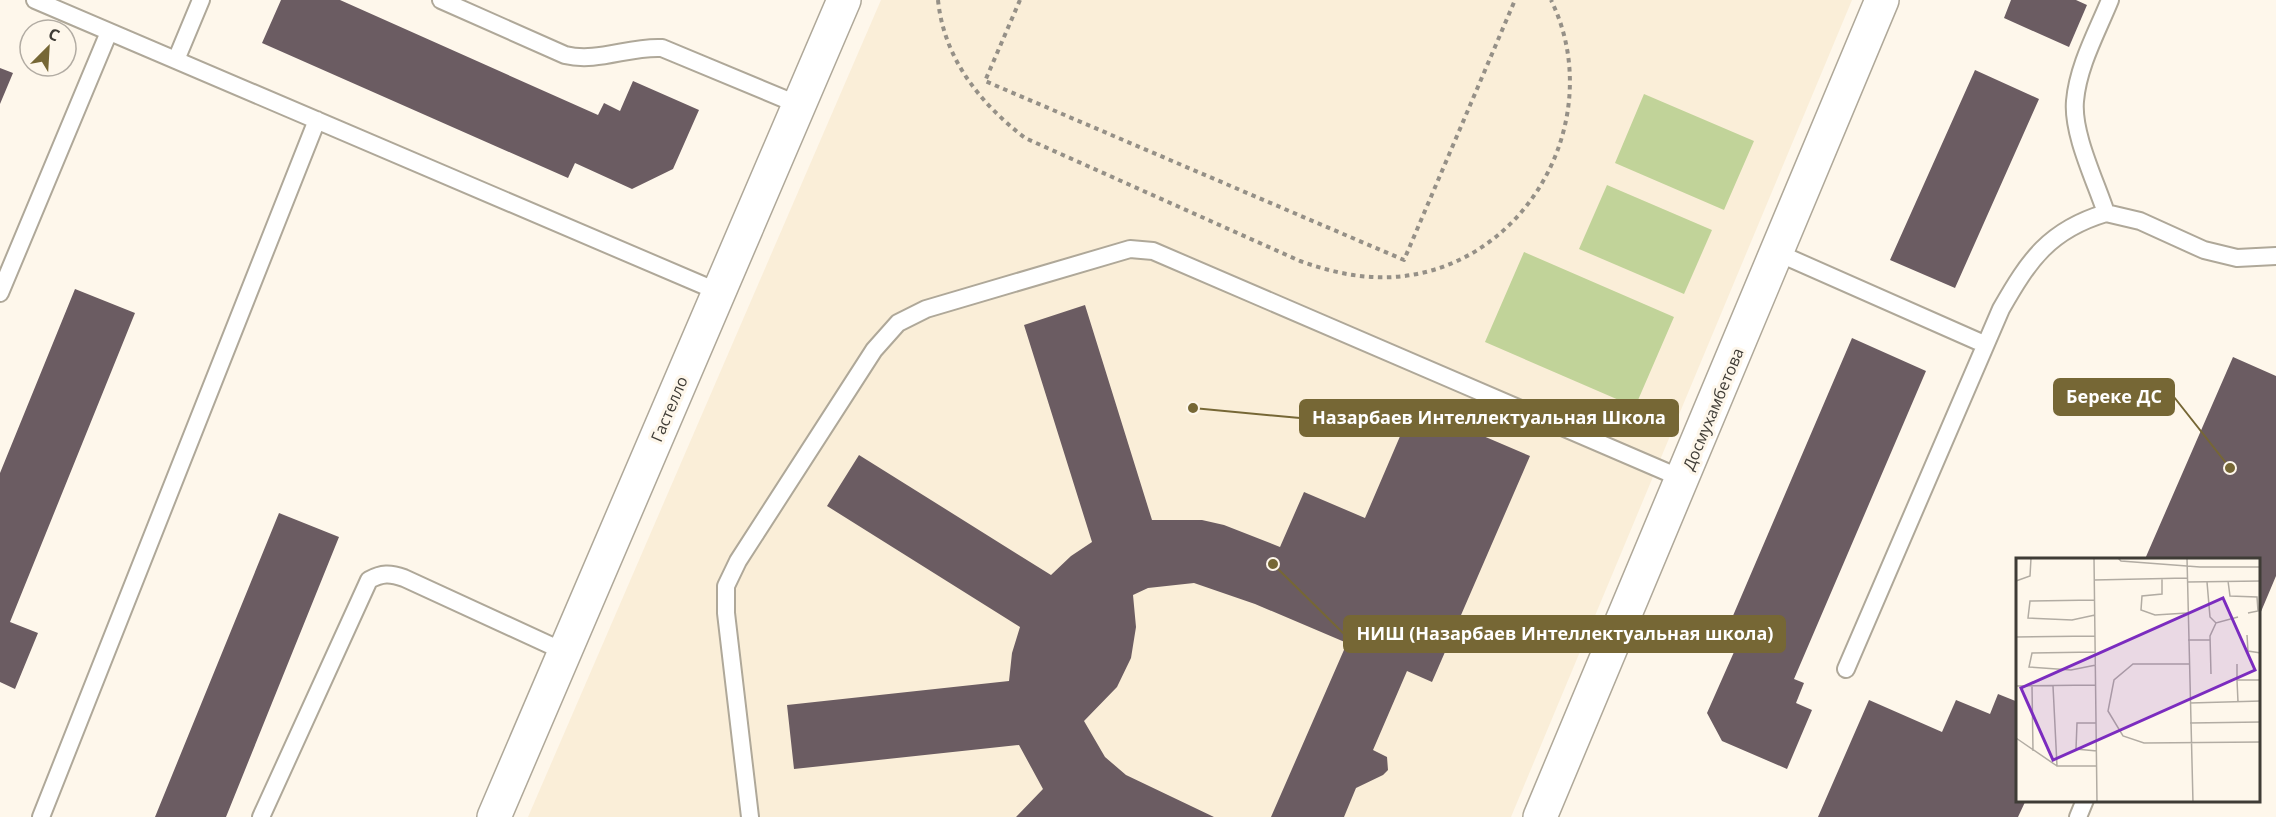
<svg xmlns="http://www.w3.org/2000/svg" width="2276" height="817" font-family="'Open Sans',sans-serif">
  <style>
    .built { fill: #faeed8 }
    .green { fill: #c1d399 }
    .building { fill: #6b5c62 }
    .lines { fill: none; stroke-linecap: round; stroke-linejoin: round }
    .service-casing { stroke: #afa899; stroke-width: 20 }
    .minor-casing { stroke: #afa899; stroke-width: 36 }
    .tertiary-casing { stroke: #afa899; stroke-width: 36 }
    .path { stroke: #959087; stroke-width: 4; stroke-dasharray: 4.5 4.5; stroke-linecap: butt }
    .service { stroke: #fff; stroke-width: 16 }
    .minor { stroke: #fff; stroke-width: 33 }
    .tertiary { stroke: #fff; stroke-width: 33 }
    .labels { text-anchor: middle; stroke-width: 6; stroke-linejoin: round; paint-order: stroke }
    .street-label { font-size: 16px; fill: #3f3c36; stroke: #fef7eb }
    .inset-road { fill: none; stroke: #b2aca3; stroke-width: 1.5 }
    .view { fill: #7b2cbf; fill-opacity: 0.15; stroke: #7b2cbf; stroke-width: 3 }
    .inset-edge { fill: none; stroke: #3f3c36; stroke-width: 3 }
    .leader { fill: none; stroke: #766735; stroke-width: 2 }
    .callout-dot { fill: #766735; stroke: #fef7eb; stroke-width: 2 }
    .callout { fill: #766735; stroke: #766735; stroke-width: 2 }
    .callout-label { font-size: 18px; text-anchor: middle; font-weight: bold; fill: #fff }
  </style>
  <rect width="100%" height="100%" fill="#fef7eb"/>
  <path class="built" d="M881 0H1852L1511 817H528Z"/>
  <path class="green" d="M1644 94 1754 141 1724 210 1615 163Z
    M1607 185 1712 230 1684 294 1579 249Z
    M1524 252 1674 317 1635 407 1485 342Z"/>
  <path class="building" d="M281 0H340L598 115 604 103 620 111 633 81 699 110 673 169 632 189 575 163 568 178 262 43Z
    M2011 0H2076L2087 5 2069 47 2004 18Z
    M0 68 13 73 0 104Z
    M1975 70 2039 99 1955 288 1890 260Z
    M75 289 135 313 10 622 38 633 15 689 0 682V473Z
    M1085 305 1152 520H1202L1224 525 1280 547 1304 492 1365 518 1413 406 1530 456 1432 682 1407 671 1373 750 1387 757 1388 770 1383 775 1356 788 1344 817H1271L1347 643 1255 604 1194 583 1148 588 1133 595 1136 627 1131 658 1117 687 1084 721 1105 757 1126 775 1214 817H1016L1043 789 1019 745 794 769 787 705 1009 681 1012 653 1020 627 827 506 859 455 1051 575 1071 556 1092 542 1024 325Z
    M1852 338 1926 371 1794 679 1804 683 1796 703 1812 710 1787 769 1722 741 1707 713 1734 652 1720 646Z
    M2233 357 2276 376V576L2260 614V559H2145Z
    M279 513 339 537 226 817H155Z
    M1998 694 2018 702V800H2026L2018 817H1818L1869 700 1942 732 1956 700 1990 714Z"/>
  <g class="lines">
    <defs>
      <path id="service" d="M35 0 719 292
        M441 0 565 55C598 63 629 46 662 48L799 105
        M2110 0C2097 32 2078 66 2075 101 2072 134 2096 182 2106 213L2140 221 2204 250 2237 258 2276 256
        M176 60 201 0
        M1778 253 1984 344
        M0 293 109 32
        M1846 669 2001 309C2029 260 2049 230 2106 213
        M41 817 317 120
        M261 817 369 580C382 573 390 573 404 578L565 652
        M750 817 726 613V586L738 561 874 350 898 323 926 309 1130 249 1153 251 1683 479
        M2078 817 2085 800"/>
      <path id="minor" d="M494 817 844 0"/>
      <path id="tertiary" d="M1540 817 1882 0"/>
    </defs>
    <use href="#service" class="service-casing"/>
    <use href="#minor" class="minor-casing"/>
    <use href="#tertiary" class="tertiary-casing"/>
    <path class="path" d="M938 0C944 59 980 103 1025 138L1300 261C1331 272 1361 279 1394 277 1527 268 1609 118 1551 0
      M1020 0 985 81 1404 260 1515 0"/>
    <use href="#service" class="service"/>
    <use href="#minor" class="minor"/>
    <use href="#tertiary" class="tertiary"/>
  </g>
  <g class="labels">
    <g class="street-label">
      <text transform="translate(669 409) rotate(-67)" y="6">Гастелло</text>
      <text transform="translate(1713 409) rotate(-67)" y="6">Досмухамбетова</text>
    </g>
  </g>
  <g transform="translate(2016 558)">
    <rect width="244" height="244" fill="#fef7eb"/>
    <path class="inset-road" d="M78 0 81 245M102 0 105 3 184 9H245M171 0 177 245M146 21V36L126 38 125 52 139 57 171 55M78 22 171 20M0 23 14 18 15 0M212 23 214 38 241 39 242 53 232 55M171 24 245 23M191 24 194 59 200 65 222 59M79 42 14 43 12 60 56 62 79 57M231 77 232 93 245 95M0 79 79 78M172 82H194M79 94 16 95 13 109 55 112 80 107M173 106H117L98 122 92 153 107 178 128 185 245 184M221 106V122H245M195 116 194 78 200 65M221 122 222 144M0 128 80 127M16 128 17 193M37 128 41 208H81M174 145 245 143M80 165H61L60 191 81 193M174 165 245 164M0 180 41 208"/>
    <path class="view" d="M207 40 239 112 37 202 5 130Z"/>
    <rect width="244" height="244" class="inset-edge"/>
  </g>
  <path class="leader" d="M2230 468L2174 397M1193 408L1300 418M1273 564L1344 634"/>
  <g class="callout-dot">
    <circle cx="2230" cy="468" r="6"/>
    <circle cx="1193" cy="408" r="6"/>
    <circle cx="1273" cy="564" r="6"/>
  </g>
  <g class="callout">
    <rect x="2054" y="379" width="120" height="36" rx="6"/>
    <rect x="1300" y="400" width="378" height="36" rx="6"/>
    <rect x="1344" y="616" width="441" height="36" rx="6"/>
  </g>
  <g class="callout-label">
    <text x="2114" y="403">Береке ДС</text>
    <text x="1489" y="424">Назарбаев Интеллектуальная Школа</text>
    <text x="1565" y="640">НИШ (Назарбаев Интеллектуальная школа)</text>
  </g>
  <g transform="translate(48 48) rotate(24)"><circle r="28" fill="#fef7eb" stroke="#b2aca3" stroke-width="1.5"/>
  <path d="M0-4.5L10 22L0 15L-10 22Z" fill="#766735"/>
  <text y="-9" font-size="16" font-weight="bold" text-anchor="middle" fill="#3f3c36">С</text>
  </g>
</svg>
